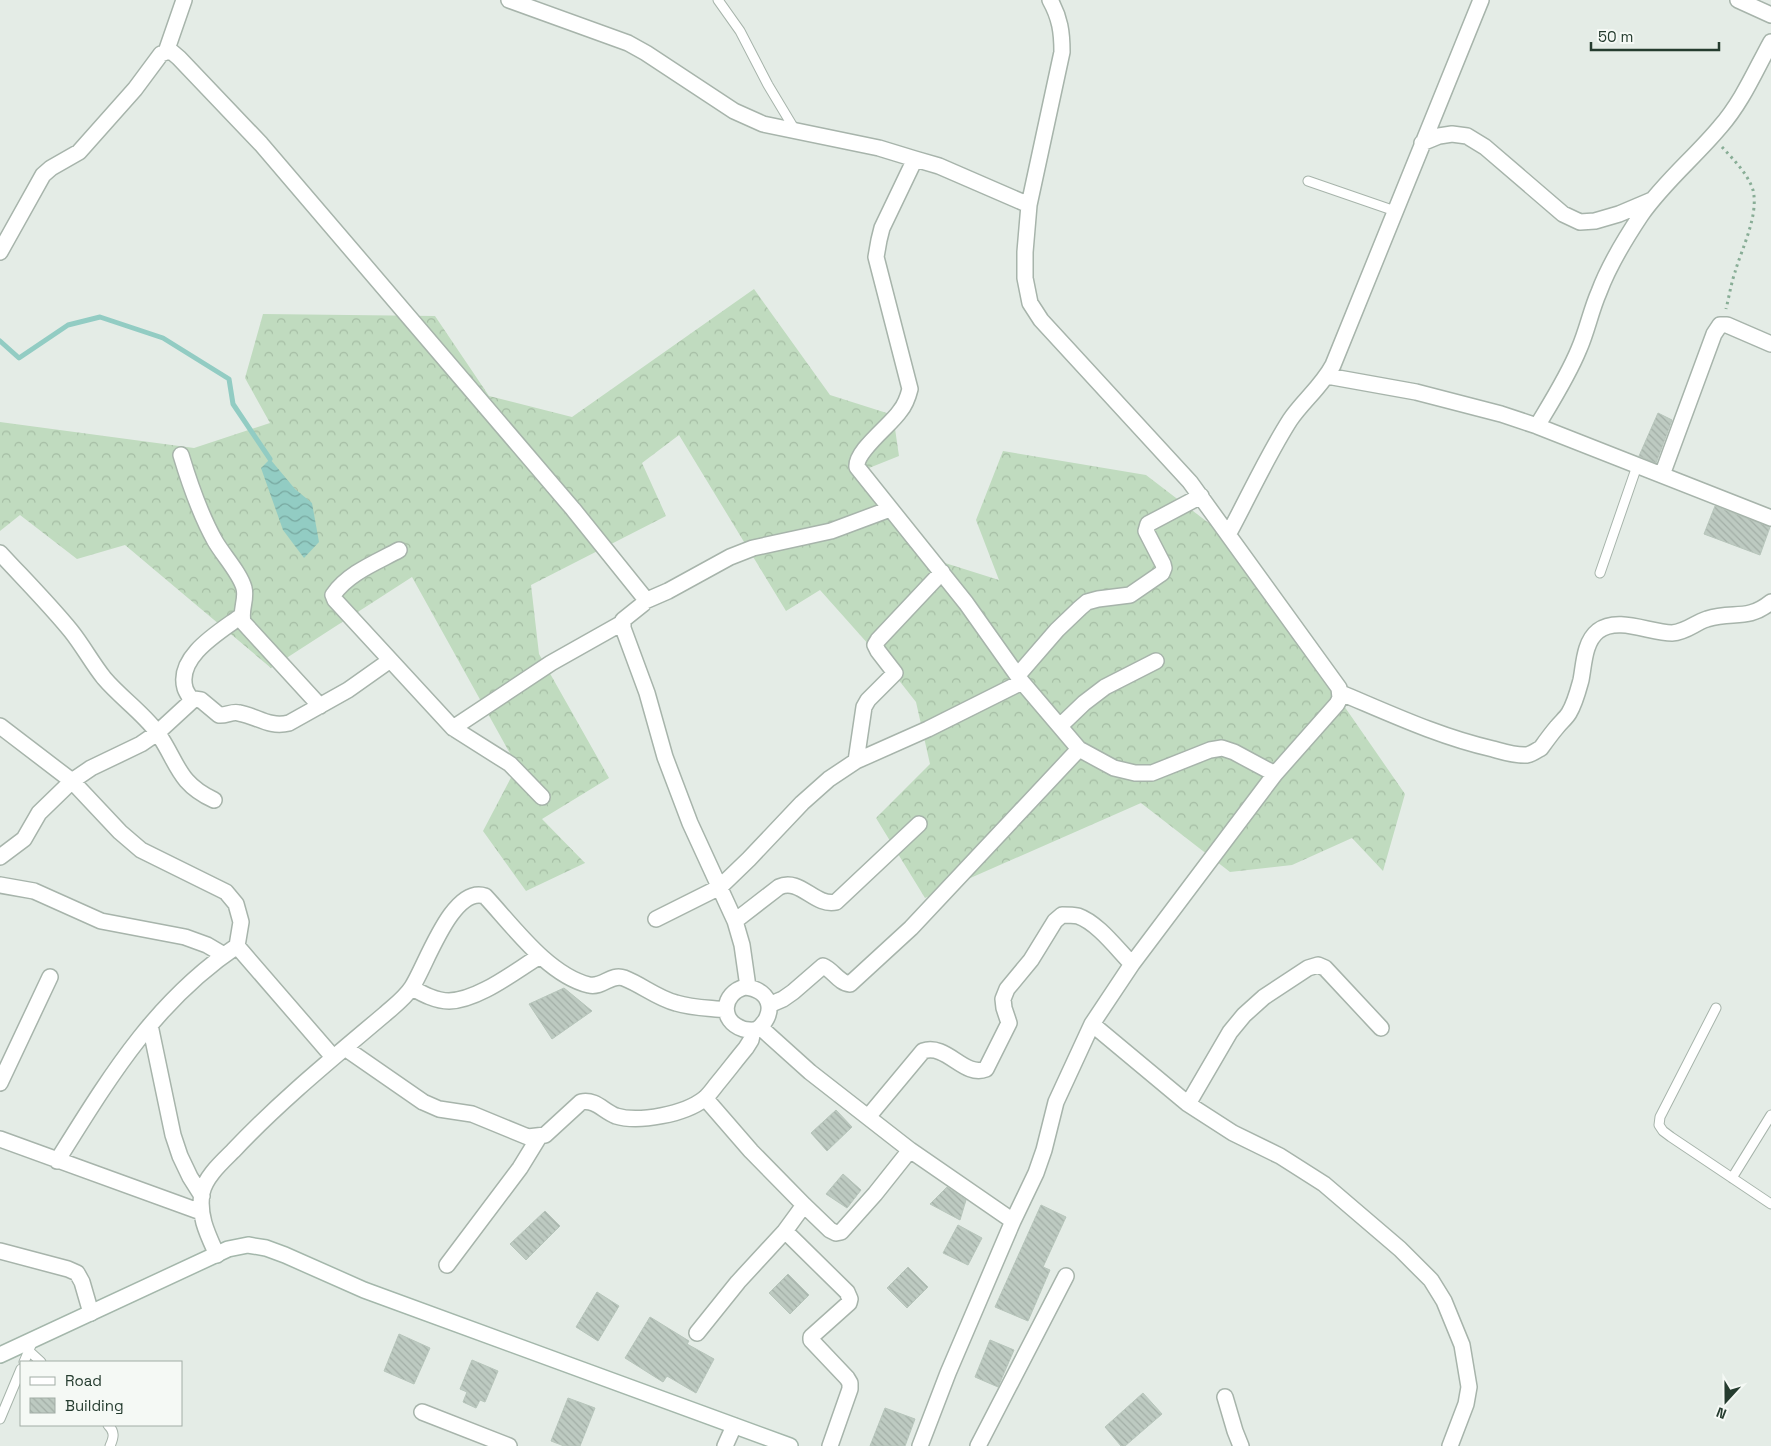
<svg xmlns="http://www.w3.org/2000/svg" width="1771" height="1446" font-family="'Space Grotesk',sans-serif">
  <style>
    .forest { fill: url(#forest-crowns) }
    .water { fill: url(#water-waves) }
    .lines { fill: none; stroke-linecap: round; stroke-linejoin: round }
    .stream { stroke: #92ccc3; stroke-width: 5 }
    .building { fill: url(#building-back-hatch); stroke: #b7c5bb }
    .lane-casing { stroke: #a7b4ab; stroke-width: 11 }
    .street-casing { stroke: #a7b4ab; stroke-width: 18 }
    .secondary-casing { stroke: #a4b7ab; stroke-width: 18 }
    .path { stroke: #88ad96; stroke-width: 3; stroke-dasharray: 2.5 4; stroke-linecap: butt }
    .lane { stroke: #fff; stroke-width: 9 }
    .street { stroke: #fff; stroke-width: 15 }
    .secondary { stroke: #fff; stroke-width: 15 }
  </style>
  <defs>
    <pattern id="forest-crowns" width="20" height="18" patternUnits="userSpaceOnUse" patternTransform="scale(1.25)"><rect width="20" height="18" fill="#c0dbbf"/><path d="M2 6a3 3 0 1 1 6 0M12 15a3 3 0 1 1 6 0" fill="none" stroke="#a5bda4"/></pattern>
    <pattern id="water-waves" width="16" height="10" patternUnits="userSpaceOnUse" patternTransform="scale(1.25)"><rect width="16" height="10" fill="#92ccc3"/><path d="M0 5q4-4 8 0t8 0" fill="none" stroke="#77a79f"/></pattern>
    <pattern id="building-back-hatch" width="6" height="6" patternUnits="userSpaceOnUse" patternTransform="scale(1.25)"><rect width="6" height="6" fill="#bdcac1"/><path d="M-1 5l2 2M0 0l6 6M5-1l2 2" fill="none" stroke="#a2aea6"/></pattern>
  </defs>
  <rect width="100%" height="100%" fill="#e4ece6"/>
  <path class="forest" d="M754 289 830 395 893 415 899 456 859 472 902 532 945 563 999 580 976 520 1003 451 1146 475 1227 537 1405 794 1383 871 1352 838 1292 865 1230 872 1141 803 925 898 876 818 930 764 916 702 886 664 820 590 786 611 679 435 642 463 666 516 531 585 539 654 609 778 542 819 585 863 526 891 483 831 517 766 412 577 271 668 125 545 77 559 20 515 0 531V422L194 448 270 423 245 378 263 314 435 316 489 396 572 417Z"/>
  <path class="water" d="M270 459 295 489 312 503 319 542 304 558 283 530 261 468Z"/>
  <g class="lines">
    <path class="stream" d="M0 341 19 358 68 325 100 317 163 338 229 379 233 404 270 459"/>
  </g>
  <path class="building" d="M1658 413 1672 420 1656 463 1639 456Z
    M1715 506 1770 527 1760 555 1704 534Z
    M564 988 592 1011 552 1039 529 1004Z
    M836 1110 852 1127 827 1151 811 1133Z
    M843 1174 861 1190 847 1208 826 1194Z
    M947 1187 966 1200 960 1220 930 1204Z
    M1041 1205 1066 1217 1043 1267 1050 1270 1028 1321 995 1307Z
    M545 1211 560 1226 526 1260 510 1244Z
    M958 1225 982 1238 968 1265 943 1253Z
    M908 1267 928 1287 907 1308 887 1288Z
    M788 1274 809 1295 790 1314 769 1293Z
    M597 1292 619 1306 598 1341 576 1327Z
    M650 1317 689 1341 687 1344 714 1359 696 1393 667 1376 663 1382 625 1358Z
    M399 1334 430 1348 414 1384 384 1371Z
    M990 1340 1014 1350 998 1387 975 1377Z
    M472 1360 498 1371 485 1402 480 1400 476 1408 463 1402 467 1392 460 1389Z
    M1143 1393 1162 1414 1125 1446H1121L1105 1427Z
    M568 1398 595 1408 580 1446H564L551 1441Z
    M885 1408 915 1419 905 1446H870Z"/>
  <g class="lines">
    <defs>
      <path id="lane" d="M718 0 740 31 768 85 795 130
        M1308 181 1395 211
        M1600 573 1637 466
        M1716 1008 1660 1117 1659 1125 1663 1131 1671 1137 1771 1204
        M1732 1178 1771 1115
        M29 1351 41 1362
        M24 1362 34 1338
        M0 1419 21 1369
        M108 1425C115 1432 114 1437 110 1446"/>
      <path id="street" d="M509 0 628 43 646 53 734 111 763 124 879 148 915 159 939 166 1029 205
        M1738 0 1771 15
        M166 52H172L179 58 261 144 573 509 643 596 645 601 643 604 623 620V628L647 693 665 757 690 823 735 921 742 945 748 987
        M1422 143 1439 136 1452 134 1467 136 1485 147 1563 214 1580 222 1595 221 1619 214 1652 200
        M915 159 882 228 879 240 876 257 910 389C908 397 905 405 900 411 891 425 855 451 857 467L966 603 1022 682 1079 749 1114 768 1135 773H1152L1210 750 1222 748 1234 752 1275 774
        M0 252 43 175 51 168 79 152 135 89 161 54 166 52 184 0
        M1327 376 1416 392 1501 414 1537 426 1771 518
        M1537 426C1552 401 1568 376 1579 349 1587 331 1591 310 1599 292 1609 265 1625 239 1641 215 1664 182 1695 157 1720 127 1742 102 1755 71 1771 42
        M181 455C190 485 200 514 215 541 223 555 240 573 244 588 247 600 240 609 243 622L320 706
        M1662 475 1714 334 1720 325H1727L1771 344
        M1229 533C1249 496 1267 456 1290 420 1303 401 1322 386 1333 365L1481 0
        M399 550C377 562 348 573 333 595L335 600 453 728 510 764 542 797
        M0 553C24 579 49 604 71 631 83 646 92 663 104 678 120 697 142 712 157 732 178 762 177 783 214 800
        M645 601 668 591 730 557 753 548 831 531 890 509
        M1018 675 1057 630 1080 608 1087 602 1098 599 1130 595 1162 573 1164 568 1163 564 1146 531 1148 524 1201 496
        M1341 693C1391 714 1440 737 1493 749 1504 752 1516 756 1527 755 1532 754 1536 751 1541 748 1546 741 1551 734 1557 727 1561 722 1566 718 1569 713 1575 703 1578 691 1581 680 1584 665 1584 642 1598 631 1618 616 1650 633 1672 633 1687 632 1694 623 1707 619 1733 610 1746 622 1771 602
        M192 701C190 697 186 692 185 688 176 656 221 631 241 616
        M0 726 72 781 120 832 141 850 226 892 236 904 241 922 237 946C154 1002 109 1078 57 1161
        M1060 726 1084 703 1105 687 1156 661
        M453 728 551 663 622 623
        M856 761 864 707 868 700 895 673 878 651 875 645 878 640 942 572
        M0 857 24 839 39 813 72 781 91 768 141 744 157 733 194 699 201 700 219 715C226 716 232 711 239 713 257 716 269 728 289 723L348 690 389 661
        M0 885 34 891 101 921 185 937 207 945 224 955
        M656 919 720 887 749 859 802 803 829 779 856 761 928 729 1022 682
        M735 921 779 887C800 877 815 907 836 902L919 824
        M237 946 333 1057
        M745 987C773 990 777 1016 755 1031 751 1030 746 1030 743 1029 719 1021 722 993 745 987Z
        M412 988C423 994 436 1001 449 1001 479 1000 515 971 540 956
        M769 1005 783 999 793 992 823 966C833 970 839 983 850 984L911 928 1079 749
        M1092 1024 1188 1104 1233 1133 1280 1156 1324 1184 1400 1249 1431 1280 1444 1301 1462 1345 1469 1387 1466 1404 1450 1446
        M150 1025 173 1135 180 1156 190 1177 202 1196
        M760 1027 810 1072 910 1150 1013 1221
        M345 1048 423 1102 439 1109 472 1114 528 1137 545 1135 581 1102C596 1099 603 1111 616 1116 639 1123 685 1114 704 1099 709 1095 713 1089 717 1084 727 1072 736 1060 746 1048L751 1040 753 1030
        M0 1083 50 977
        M705 1098 751 1151 804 1205 830 1230 836 1233 841 1232 875 1194 910 1150
        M1188 1104 1230 1032 1244 1015 1264 997 1308 968 1318 965 1325 968 1381 1028
        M868 1117 923 1051C947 1043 964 1078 986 1069L1009 1023 1004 1008 1003 999 1007 989 1031 960 1055 921 1062 915C1067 915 1073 915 1078 916 1098 923 1117 949 1132 964
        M0 1139 201 1212
        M785 1231 847 1292 850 1299 849 1303 811 1337V1340L847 1378 850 1383V1389L830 1446
        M0 1251 68 1269 77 1273 82 1282 91 1313
        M217 1255C208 1235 198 1216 202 1193 205 1177 222 1162 233 1151 280 1101 333 1058 385 1014 394 1006 405 998 412 987 426 966 452 885 485 896 513 926 548 975 589 985 603 988 611 973 624 978 642 985 657 998 676 1003 692 1008 710 1008 726 1010
        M447 1265 520 1168 539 1137
        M697 1333 738 1282 785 1231 804 1205
        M1225 1397 1235 1431 1241 1446
        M422 1412 509 1446
        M725 1446 734 1426
        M920 1446 948 1373 1013 1221 1036 1173 1044 1150 1056 1102 1092 1024 1132 964 1275 774 1337 704 1340 698 1339 688 1190 482 1041 320 1030 303 1025 278V252L1029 205 1062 52C1062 32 1060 18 1050 0
        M978 1446 1066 1276"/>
      <path id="secondary" d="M0 1355 228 1249 248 1245 266 1248 285 1255 364 1290 790 1446"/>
    </defs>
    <use href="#lane" class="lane-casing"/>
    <use href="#street" class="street-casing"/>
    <use href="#secondary" class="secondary-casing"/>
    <path class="path" d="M1722 147C1733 159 1748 174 1753 190 1759 215 1742 248 1735 272 1731 284 1729 297 1726 309"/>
    <use href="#lane" class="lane"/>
    <use href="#street" class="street"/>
    <use href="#secondary" class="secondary"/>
  </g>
  <rect x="20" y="1361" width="162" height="65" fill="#f5f9f5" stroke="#a2ada6"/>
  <rect x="30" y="1377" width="25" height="8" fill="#ffffff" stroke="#a2ada6"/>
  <text x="65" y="1386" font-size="15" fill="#253c2f">Road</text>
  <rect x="30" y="1398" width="25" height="15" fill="url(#building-back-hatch)" stroke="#a2ada6"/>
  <text x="65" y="1411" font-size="15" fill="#253c2f">Building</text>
  <g transform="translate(1726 1401) rotate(201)" stroke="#f5f9f5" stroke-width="4" paint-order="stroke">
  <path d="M0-4L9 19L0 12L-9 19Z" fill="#253c2f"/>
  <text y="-8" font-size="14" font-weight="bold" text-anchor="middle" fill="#253c2f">N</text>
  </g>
  <path d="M1591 42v8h128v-8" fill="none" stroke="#253c2f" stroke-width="2.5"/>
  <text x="1598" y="42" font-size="15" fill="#253c2f" stroke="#f5f9f5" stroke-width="4" paint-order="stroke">50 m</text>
</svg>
